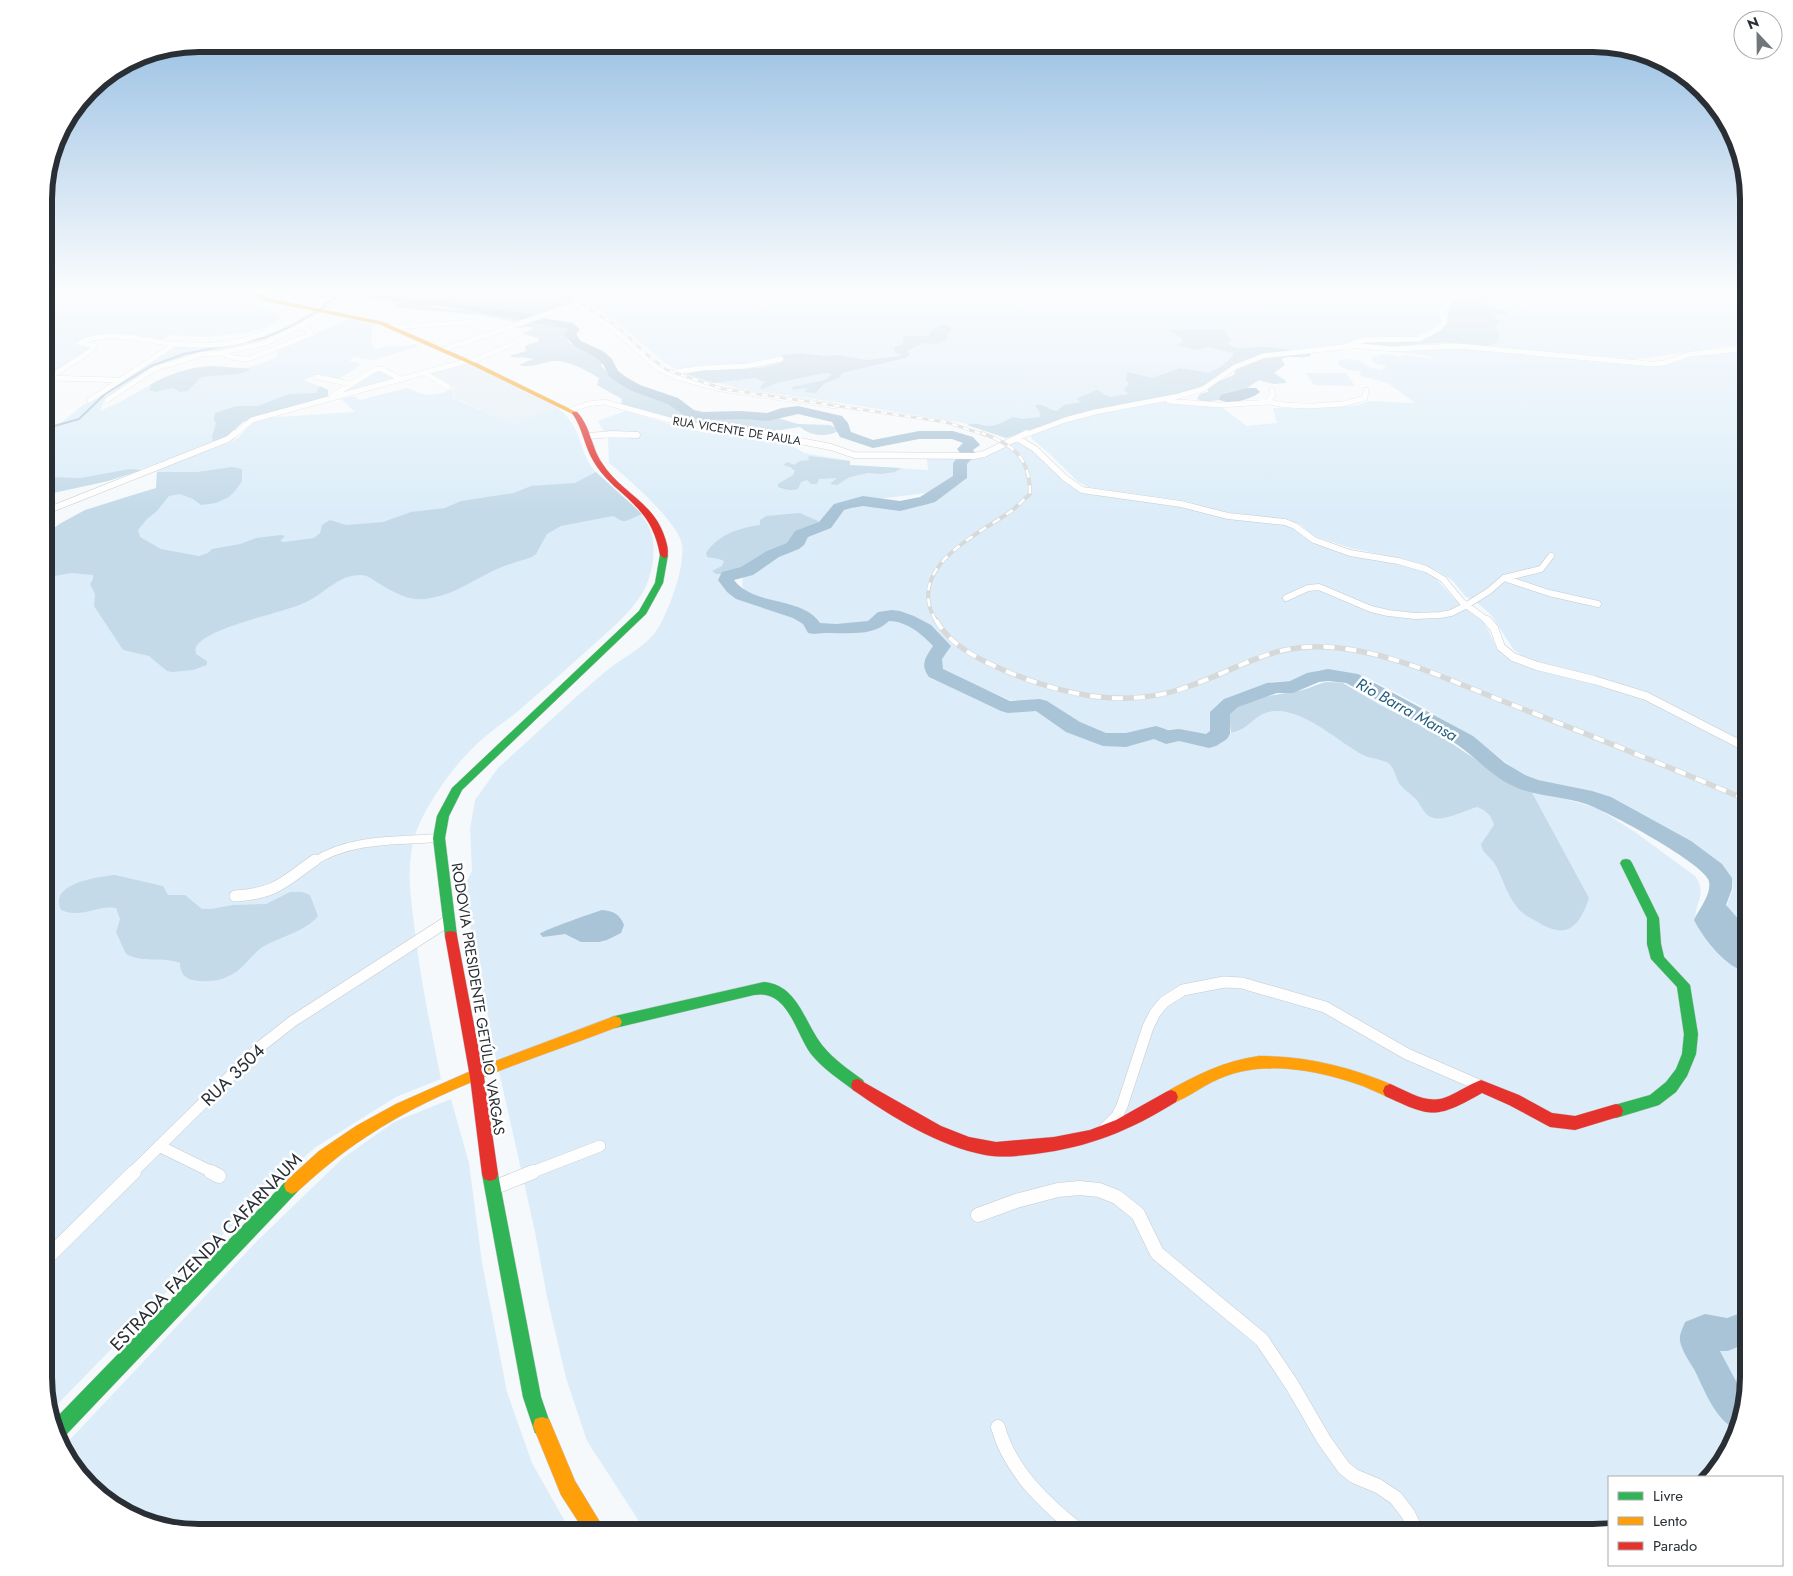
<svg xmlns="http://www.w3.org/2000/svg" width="1793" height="1576" font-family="Jost,sans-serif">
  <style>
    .built { fill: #e5eef5 }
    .green { fill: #dcedf9 }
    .forest { fill: #c4dae8 }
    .water { fill: #aac4d7 }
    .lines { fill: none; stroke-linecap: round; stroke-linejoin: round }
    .stream { stroke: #aac4d7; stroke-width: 2 }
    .river { fill: #aac4d7; fill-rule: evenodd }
    .street-far4-casing { stroke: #c6cacd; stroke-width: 5.5 }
    .street-far3-casing { stroke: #c6cacd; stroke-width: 7 }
    .street-far2-casing { stroke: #c6cacd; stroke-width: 9 }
    .street-far1-casing { stroke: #c6cacd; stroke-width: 12 }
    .street-casing { stroke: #c6cacd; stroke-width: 15 }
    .fast-casing { stroke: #c6cacd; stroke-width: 1 }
    .slow-casing { stroke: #c6cacd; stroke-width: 1 }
    .jam-casing { stroke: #c6cacd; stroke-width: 1 }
    .street-far4 { stroke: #fefefe; stroke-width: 5 }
    .street-far3 { stroke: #fefefe; stroke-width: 6 }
    .street-far2 { stroke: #fefefe; stroke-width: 8 }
    .street-far1 { stroke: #fefefe; stroke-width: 11 }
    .street { stroke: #fefefe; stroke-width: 14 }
    .fast { fill: #30b455; fill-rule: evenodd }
    .slow { fill: #ff9f0a; fill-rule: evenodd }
    .jam { fill: #e5322d; fill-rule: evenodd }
    .rail-far2-casing { stroke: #d7d9d9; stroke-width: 3 }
    .rail-far1-casing { stroke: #d7d9d9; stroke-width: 4 }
    .rail-casing { stroke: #d7d9d9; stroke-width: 5.5 }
    .rail-far2 { stroke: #fff; stroke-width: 2; stroke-dasharray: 6; stroke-linecap: butt }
    .rail-far1 { stroke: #fff; stroke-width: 2.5; stroke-dasharray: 8; stroke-linecap: butt }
    .rail { stroke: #fff; stroke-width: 4; stroke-dasharray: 11; stroke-linecap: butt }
    .labels { text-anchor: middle; stroke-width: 5; stroke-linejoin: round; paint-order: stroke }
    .far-street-label { font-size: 12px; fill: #292f34; stroke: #fff }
    .street-label { font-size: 15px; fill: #292f34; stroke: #fff }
    .water-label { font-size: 16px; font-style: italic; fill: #215e80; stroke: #fff }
    .near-street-label { font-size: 18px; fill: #292f34; stroke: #fff }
    .rim { fill: none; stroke: #292f34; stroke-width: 6 }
  </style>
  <rect width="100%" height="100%" fill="#f6f9fb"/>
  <path class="built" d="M467 363 559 408 513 424 452 397 454 388 430 374Z"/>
  <path class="green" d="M44 290H240L239 293 247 296 271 301 259 308 278 313 282 317 268 327 245 333 205 337 171 335 161 340 94 337 82 339 75 344 88 346 89 348 44 378Z
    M596 290H1454C1445 294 1445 304 1438 311L1441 320 1438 325 1431 330 1412 338 1360 339 1341 345 1232 367 1046 423 1006 438 964 423 829 401 741 389 685 374 665 363 624 328 585 301Z
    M1466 290H1749V343L1634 360 1569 356 1454 343 1400 346 1427 338 1447 324 1448 311 1458 295Z
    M314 312H320L261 341 155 366 105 399 100 411 122 401 164 377 177 373 206 367 248 368 277 357V351L348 319 373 324 371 344 376 349C380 349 385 346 389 346 398 347 405 347 414 344L419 346 373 360 353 357 349 361 362 364 339 379 317 374 304 380 328 390V395L248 419C237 424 231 433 221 440L108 481 44 495V427L61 423 83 405 179 345H231L245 343 269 335Z
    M1448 346 1647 366 1697 355 1749 349V939L1731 917 1726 907 1733 889 1731 878 1698 848 1677 835 1593 796 1551 788 1531 782 1474 738 1419 705 1368 678 1355 674 1319 670 1298 680 1272 682 1253 690 1240 693 1231 696 1220 705 1216 714 1214 730 1203 736 1172 729 1150 730 1122 736 1101 735 1074 723 1061 710 1052 706 1032 701 1010 700 943 671 938 667C936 657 944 656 947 647 945 633 915 615 902 612 892 610 883 614 875 618L872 623 868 624 820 625 804 614 748 594 742 586 743 576 770 557 796 546 808 536 824 528 849 505 858 503 898 508 926 502 937 498 965 480 967 477 964 462 967 458 986 456 1018 439 1030 447 1085 493 1185 507 1280 523 1297 530 1304 537 1320 545 1426 571C1439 580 1446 591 1457 601 1464 607 1473 610 1479 617 1500 641 1487 654 1525 665L1524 658 1514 650 1491 615 1480 605 1465 596 1453 581 1438 571 1403 559 1350 548 1314 536 1301 525 1290 520 1232 513 1206 508 1186 501 1088 487 1077 481 1051 455 1031 438 1032 434 1085 416 1160 402 1220 406 1247 426 1277 423 1273 408 1341 407 1358 405 1369 401 1415 403 1388 383 1360 376 1361 371 1348 370 1339 366 1338 361C1348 358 1362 358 1368 367L1381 370 1387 366 1376 364 1371 359 1373 357 1386 354 1399 357 1405 355 1432 359 1430 356 1398 352Z
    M380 369 401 380 329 399Z
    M1306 373H1346L1355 386 1314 385Z
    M407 388C427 397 433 397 453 389L452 398 513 424 558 408C584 430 577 448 594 470 611 491 642 505 651 532 657 551 652 577 642 594 628 615 610 630 592 646 567 669 541 691 516 713 500 725 483 737 469 752 449 772 426 806 416 832 405 867 411 897 415 932 421 982 431 1030 441 1079L396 1097 316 1147 270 1186 51 1411 44 1386V535C78 510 116 500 156 488L157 469 231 442 239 437 251 423 265 418 355 412 341 399 354 396 360 400Z
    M625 411 690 430 720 434 724 429 772 437 769 440 794 447 804 453 850 461V465L928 470 927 459H958L957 476 926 493 870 500 853 501 837 505 823 523 799 533 789 544 769 552 749 566 722 576 723 585 732 594 802 620 807 624 809 630 816 632 827 629H870L880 624 885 619 895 616 913 626 935 644 929 660V667L932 675 941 681 1001 707 1037 708 1066 728 1097 742 1130 743 1155 737 1175 739 1204 747 1221 742 1231 733 1229 713C1244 696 1277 696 1298 691 1313 687 1324 680 1339 682L1439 735 1505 779 1530 789 1597 808 1635 832 1695 876C1707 893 1696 901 1695 919L1714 943 1749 977V1316C1739 1315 1696 1321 1688 1326L1684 1342 1718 1405 1725 1414 1740 1427 1737 1436 1710 1477H1609V1529L1593 1532H646L587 1441 566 1378 547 1297 535 1232 496 1058 463 889 472 871 470 829 475 800 498 768C534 736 569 702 606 671 622 658 640 650 654 634 667 618 688 561 681 541 674 519 628 478 609 463L608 439 598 421Z
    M451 1099 469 1163 482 1262 507 1392 532 1463 571 1532H199L140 1520 90 1487 62 1448 258 1240 343 1158 394 1122Z
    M1747 1332H1749V1386L1743 1410 1735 1402 1726 1381 1707 1346 1713 1340C1731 1345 1732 1343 1747 1332Z"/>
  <path class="forest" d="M278 290H408L486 295 500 299 533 297 572 304 535 317 516 312 480 309 433 300 408 299 386 294 296 293Z
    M555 290H595L579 299 535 295 531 293Z
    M1466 290H1478L1475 293 1480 298 1478 300 1483 304 1509 313 1502 315 1492 314 1500 321 1495 327 1499 333 1498 342 1488 346 1443 342 1385 347 1363 346 1358 342 1419 340 1437 332 1447 324 1448 311 1458 295Z
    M399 302 421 304 427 307 508 314 528 318 516 322 480 315 399 308 395 306Z
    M532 320 566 327 569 330 567 336 569 343 593 352 603 360 601 366 617 381 626 386 668 401 679 410 695 416 736 417 752 420 774 417 798 424 830 425 840 430C828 438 810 436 800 427L774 431 683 423 621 405 622 399 597 385 599 378C588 371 568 360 554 361 543 362 530 369 519 365L533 359C524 356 518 359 509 356L526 351 525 346 539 341 538 338 522 333 533 329 531 327 511 328Z
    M944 324 950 326 951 331 946 336 948 339 937 344 923 343 907 351 910 354 905 358 842 373 839 378 825 383 815 393 804 392 807 388 793 390 792 387 825 380 832 374 824 373 777 383 763 389 760 387 765 382 755 378 713 383 685 374C694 373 704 370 713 369 735 368 763 372 783 361L782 355 800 353 825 356 838 355 867 360 900 356 902 354 895 353V350L893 348 903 344V339L906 336H929L930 331Z
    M1167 330H1224L1228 337 1232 339 1228 344C1238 351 1248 347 1259 347 1269 347 1281 348 1291 350L1264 354 1200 388 1183 394 1069 417 1006 438 967 425C976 422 980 425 988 426 998 426 1005 421 1013 417L1022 419 1041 417 1039 411 1035 405C1043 403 1049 410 1057 411L1064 405 1081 402 1076 399 1097 390 1110 397 1128 394 1124 389 1129 384 1126 380 1127 372 1153 378 1180 368 1209 373 1222 366 1233 356V353L1209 347 1196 350 1176 345 1183 342 1182 338Z
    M1309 352 1311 356C1301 359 1291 355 1281 359L1285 365 1274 373 1286 381 1285 383 1273 384 1259 380 1247 388 1224 393 1218 398 1219 400 1204 402 1197 399 1200 394 1208 392V389L1217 382 1234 375 1236 369 1262 358Z
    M212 366 252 369 239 374 201 377 188 391 180 392 173 388 155 392 149 390 151 386 150 385C169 374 190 367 212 366Z
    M320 386 328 390V395L326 398 243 422 229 435 213 443 212 437 216 423 214 420 215 413 237 406H258L289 394 316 393Z
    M810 456 850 461V465L901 468 895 472 881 474 868 473 850 477 837 485 830 484 837 478 819 479 817 484H811L807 480 801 482 798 489C789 491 787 490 778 487V484L793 475 795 471 790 467 783 465 788 462 794 465 800 461 809 460 808 457Z
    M232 467 242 469V481L235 491 229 497 216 503 201 505 193 499 180 494 169 496 156 512 147 519 138 530 140 537 161 549 199 556 208 553 212 549 240 544 256 538 281 535 285 536 280 541 284 542 314 538 320 533 322 525 330 520 346 525 383 522 411 512 445 508 461 501 514 493 531 486 575 483 596 472 642 514 626 521H622L613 516 561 526 547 534 536 554 532 557C521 561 508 564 497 569 475 579 455 594 431 598 408 603 394 592 375 581 371 578 366 575 361 575 337 575 325 594 304 603 283 613 207 627 196 647 195 649 196 652 196 654L207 661V665L193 670 173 672 167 671 149 656 123 650 94 606 95 594 90 584 93 579V575L71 573 44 578V535L61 523 85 510 156 488 157 472H197Z
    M130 469 142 470 108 481 44 495V477L81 478Z
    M800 513 818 521 820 525 799 533 789 544 769 552 749 566 724 574H716L712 571 722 566 724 561 719 559 707 557 706 553C719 534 739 528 760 525V520L766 516Z
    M1326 682 1343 683 1380 705 1439 735 1505 779 1530 789 1589 898C1579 929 1565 940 1536 921 1529 917 1522 914 1517 907 1507 895 1503 879 1496 866 1492 857 1482 854 1481 844L1494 825C1491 815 1487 811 1477 807 1466 810 1445 821 1434 818 1424 816 1422 806 1416 799 1411 794 1404 790 1399 783 1396 778 1395 771 1391 766 1387 759 1370 759 1363 755 1339 742 1304 709 1275 711 1261 712 1255 720 1245 727 1241 730 1236 731 1231 733L1229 713C1244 696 1282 695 1303 690 1311 688 1318 684 1326 682Z
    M115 875 158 885 163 886 168 895H185L202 909H211L233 905 266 904 290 892H302L310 895 318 916C305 932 279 937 261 948 255 953 250 958 245 964 231 979 213 984 192 980 184 978 180 972 180 963 161 956 147 964 126 954L116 932 120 919 116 908C96 905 83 919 61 910 48 883 98 877 115 875Z"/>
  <path class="water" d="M1247 388H1256L1260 392C1250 400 1229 406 1218 399L1222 394Z
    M602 910C613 911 620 914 624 925L621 933 607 940 599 942H581L565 934 543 937 540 934C543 930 593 913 602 910Z"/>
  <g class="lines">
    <path class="stream" d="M44 429 79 419 105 394 151 366 184 354 264 338 290 327 323 308 325 304 338 296V293"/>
    <path class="river" d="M267 290 365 291 416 299 443 300 453 303 531 314 542 318 573 323 580 329 576 334 581 341 603 351 612 359 618 371 626 377 640 385 678 398 694 410 703 412 740 411 767 413 782 408 798 406 842 416 848 423 851 432 873 440 919 431H953L973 437 980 445 973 450 976 454 967 464V478L935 502 928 504 900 511 863 506 851 508 844 510 831 528 808 537 804 545 799 549 779 557 753 575 734 580C755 607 802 596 820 623L836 624 868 621 878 612 892 610 900 611 914 616 931 625 951 646 942 659 943 669 1010 701 1040 699 1047 701 1080 722 1106 733H1126L1156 726 1168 730 1179 729 1206 734 1210 731V712L1224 699 1267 683 1290 681 1307 673 1328 669 1358 674 1473 736 1505 763 1525 775 1538 780 1592 791 1611 797 1691 841 1722 864 1732 878V889L1726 905 1749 931V974C1725 966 1705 941 1694 920 1699 909 1714 891 1708 879 1699 861 1607 811 1586 804 1565 797 1542 797 1520 789 1495 780 1479 760 1459 746 1448 738 1434 732 1422 725 1397 711 1372 697 1346 683L1328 681 1319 682 1293 693H1277L1238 707 1230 714V734L1227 739 1216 746 1209 748 1179 741 1166 744 1154 739 1126 747 1103 746 1066 732 1036 711 1008 713 1001 711 929 677C920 665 925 658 933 646 922 634 906 621 889 621 870 640 838 630 814 634L808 633 803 624 793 618 736 599 727 592 718 580 722 572 741 567 767 551 787 543 795 531 819 522 834 504 863 496 900 501 920 497 953 476V463L961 454 957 449 963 443 952 439H919L873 448 840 437 832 422 798 414 768 421 740 419 703 420 685 416 668 404 632 391 618 383 609 376 603 364 595 357 573 345 564 334 568 330 566 328 442 306 416 305 365 297H296L272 293Z
      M1749 1310V1342L1728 1351H1720L1738 1385 1747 1395 1739 1431C1715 1421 1705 1391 1694 1369 1689 1361 1682 1351 1680 1341 1679 1334 1683 1328 1685 1322L1705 1314 1727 1318Z"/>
    <defs>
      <path id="street-far4" d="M576 304 616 331 657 368 676 377 720 389 835 406
        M392 327 475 322
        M1349 345 1393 349 1458 346 1652 364 1664 363 1691 354 1749 348
        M443 350 576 304 598 290
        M220 353 235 358 249 359 311 334 308 329 298 327
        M470 362 515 343
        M425 373 448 387
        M669 373 703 368 747 366 781 359
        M317 377 351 384
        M50 378 119 380
        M44 381 92 350 94 346 80 343C107 328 145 341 174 344 186 345 199 345 212 345 249 344 280 327 311 308
        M332 396 376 369H382L402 380
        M90 400 175 344
        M107 400 154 369 203 354 220 353 266 343 329 311
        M1169 401 1220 405 1270 402 1284 405 1310 406 1343 404 1365 398 1366 390
        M1267 402 1273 395 1272 390
        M571 410 588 404 604 402 684 424 768 435
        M234 435 252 420 467 361
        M606 435H626
        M1025 435 1065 420 1095 412 1179 396 1203 389 1235 367 1263 356 1343 347 1365 340 1419 339 1440 328 1445 321 1442 311 1458 290"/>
      <path id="street-far3" d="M759 433 831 447 854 455 974 456 984 454 1027 433
        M589 436 612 434 637 435
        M1017 438 1035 449 1065 478 1082 490 1181 504 1228 516 1285 522 1295 526 1314 540 1350 553 1398 561 1426 569 1443 579 1462 602 1488 621
        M44 512 228 439 235 433
        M1504 578 1549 593 1598 604
        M1286 598 1308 588 1319 587 1371 609 1388 613 1415 616 1440 615 1451 613 1467 605 1489 591 1504 578 1541 569 1551 556"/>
      <path id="street-far2" d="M1487 620 1494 628 1501 647 1513 657 1537 666 1594 680 1646 696 1749 749
        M313 862C350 838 396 841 439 838"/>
      <path id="street-far1" d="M235 896C277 893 282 883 315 860
        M1102 1131 1117 1116 1122 1106 1148 1027 1155 1013 1164 1002 1183 990 1224 982 1242 983 1325 1007 1407 1054 1481 1086
        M159 1146 214 1173
        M132 1173 261 1046 293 1021 448 921
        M530 1173 600 1146"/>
      <path id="street" d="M211 1172 219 1176
        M493 1188 533 1172
        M978 1215 1016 1201 1058 1190 1079 1188 1099 1190 1117 1197 1138 1214 1157 1253 1262 1340 1292 1385 1324 1440 1344 1468 1354 1476 1378 1486 1396 1498 1408 1514 1417 1532
        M44 1261 134 1172
        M998 1427C1010 1471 1046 1505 1081 1532"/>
      <path id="fast" d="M664 552 668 555 663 583 646 614 462 790 449 816 445 838 457 936 456 940 451 941 446 940 445 936 433 838 437 816 452 788 639 611 655 583 660 555Z
        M1626 859 1630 860 1632 863 1659 918 1661 944 1664 957 1690 985 1698 1034 1696 1054 1687 1076 1676 1092 1659 1105 1616 1118 1611 1116 1609 1111 1611 1106 1650 1095 1666 1082 1676 1069 1682 1054 1684 1034 1677 987 1651 959 1647 944V918L1620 863 1622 860Z
        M764 982C798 985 804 1022 822 1045 833 1059 849 1070 863 1080L865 1085 863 1090 858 1091 853 1090C839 1079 822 1068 811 1054 795 1032 788 989 754 995L615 1028 610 1026 608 1022 610 1018 615 1016Z
        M490 1167 496 1169 498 1174 541 1397 551 1426 549 1433 542 1435 535 1433 523 1397 482 1174 484 1169Z
        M292 1178 298 1181 300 1186 298 1191 63 1438 58 1439 53 1421 286 1181Z"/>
      <path id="slow" d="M244 290H251L270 299 383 322 476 363 578 413 573 414 472 365 379 324 266 301Z
        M615 1016 620 1018 622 1022 620 1026C535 1059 442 1086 366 1137 341 1153 319 1172 298 1191L292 1194 286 1191 284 1186 286 1181 319 1151 356 1126 396 1104 482 1066Z
        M1259 1056C1307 1056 1351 1067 1395 1086L1397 1091 1395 1096 1390 1098C1378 1093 1367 1087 1354 1083 1315 1070 1266 1061 1226 1076 1206 1083 1190 1097 1171 1104L1166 1102 1164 1097 1166 1092C1196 1075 1224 1061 1259 1056Z
        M542 1417 549 1419 575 1481 606 1532H585L561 1495 533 1426 535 1419Z"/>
      <path id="jam" d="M573 412H577C591 427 591 447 602 463 620 492 654 502 665 538 667 544 669 551 667 557L664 558 660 555C654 521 639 508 614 486 607 479 599 471 594 462 584 446 583 428 572 413Z
        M451 931 456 932 457 936 484 1077 498 1174 496 1179 490 1181 484 1179 482 1174 470 1077 445 936 446 932Z
        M858 1079 941 1126 969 1137 996 1142 1054 1137 1090 1130 1116 1120 1166 1092 1171 1090 1176 1092 1178 1097 1176 1102C1129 1131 1090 1147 1035 1154 1019 1156 1002 1158 985 1155 938 1146 892 1117 853 1090L851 1085 853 1080Z
        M1481 1080 1519 1095 1552 1113 1575 1116 1616 1104 1621 1106 1623 1111 1621 1116 1575 1130 1550 1127 1509 1105 1482 1093C1436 1119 1432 1118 1385 1096L1383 1091 1385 1086 1390 1084C1410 1092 1428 1106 1449 1096 1460 1091 1470 1084 1481 1080Z"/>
    </defs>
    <use href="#street-far4" class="street-far4-casing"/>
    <use href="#street-far3" class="street-far3-casing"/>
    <use href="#street-far2" class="street-far2-casing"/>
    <use href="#street-far1" class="street-far1-casing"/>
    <use href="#street" class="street-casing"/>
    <use href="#fast" class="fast-casing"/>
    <use href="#slow" class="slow-casing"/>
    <use href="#jam" class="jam-casing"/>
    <use href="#street-far4" class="street-far4"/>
    <use href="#street-far3" class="street-far3"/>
    <use href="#street-far2" class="street-far2"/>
    <use href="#street-far1" class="street-far1"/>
    <use href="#street" class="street"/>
    <use href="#fast" class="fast"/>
    <use href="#slow" class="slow"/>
    <use href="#jam" class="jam"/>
    <defs>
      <path id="rail-far2" d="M418 290 535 296 579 302 617 326 646 354 667 370 723 389 946 422 985 435"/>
      <path id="rail-far1" d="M936 621C905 569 973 537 1007 514 1015 509 1022 501 1030 494 1030 458 1014 445 982 433"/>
      <path id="rail" d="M936 620C952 648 984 662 1013 674 1069 696 1126 708 1184 688 1246 667 1276 638 1347 649 1402 657 1454 682 1505 702 1587 734 1668 766 1749 801"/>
    </defs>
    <use href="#rail-far2" class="rail-far2-casing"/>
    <use href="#rail-far1" class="rail-far1-casing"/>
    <use href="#rail" class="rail-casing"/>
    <use href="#rail-far2" class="rail-far2"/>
    <use href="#rail-far1" class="rail-far1"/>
    <use href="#rail" class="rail"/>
  </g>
  <linearGradient id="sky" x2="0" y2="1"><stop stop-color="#8fbae1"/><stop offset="0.57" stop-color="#fbfcfd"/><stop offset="1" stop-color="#fbfcfd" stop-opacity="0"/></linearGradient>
  <rect width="1793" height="511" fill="url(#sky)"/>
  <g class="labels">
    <g class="far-street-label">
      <text transform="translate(737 431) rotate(9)" y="4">RUA VICENTE DE PAULA</text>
    </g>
    <g class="street-label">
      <text transform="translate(478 999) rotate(81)" y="5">RODOVIA PRESIDENTE GETÚLIO VARGAS</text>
    </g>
    <g class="water-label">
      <text transform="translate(1407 709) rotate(29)" y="6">Rio Barra Mansa</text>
    </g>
    <g class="near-street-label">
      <text transform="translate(233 1075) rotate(-44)" y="6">RUA 3504</text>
      <text transform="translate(206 1252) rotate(-46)" y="6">ESTRADA FAZENDA CAFARNAUM</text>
    </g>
  </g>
  <path d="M0 0H1793V1576H0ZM199 52H1593A147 147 0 0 1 1740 199V1377A147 147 0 0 1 1593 1524H199A147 147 0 0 1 52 1377V199A147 147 0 0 1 199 52Z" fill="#fff" fill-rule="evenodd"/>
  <path class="rim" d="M199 52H1593A147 147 0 0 1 1740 199V1377A147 147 0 0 1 1593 1524H199A147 147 0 0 1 52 1377V199A147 147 0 0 1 199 52Z"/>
  <rect x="1608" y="1476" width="175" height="90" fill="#ffffff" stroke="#a9acae"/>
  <rect x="1618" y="1492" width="25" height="8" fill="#30b455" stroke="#a9acae"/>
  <text x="1653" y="1501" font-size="15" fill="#292f34">Livre</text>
  <rect x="1618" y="1517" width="25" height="8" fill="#ff9f0a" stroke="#a9acae"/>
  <text x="1653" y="1526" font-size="15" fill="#292f34">Lento</text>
  <rect x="1618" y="1542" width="25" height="8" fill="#e5322d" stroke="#a9acae"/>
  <text x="1653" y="1551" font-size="15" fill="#292f34">Parado</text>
  <g transform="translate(1758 35) rotate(338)"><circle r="24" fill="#ffffff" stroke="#a9acae"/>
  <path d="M0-4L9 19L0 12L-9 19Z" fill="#71767a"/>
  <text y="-8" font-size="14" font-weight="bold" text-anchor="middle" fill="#292f34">N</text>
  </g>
</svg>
